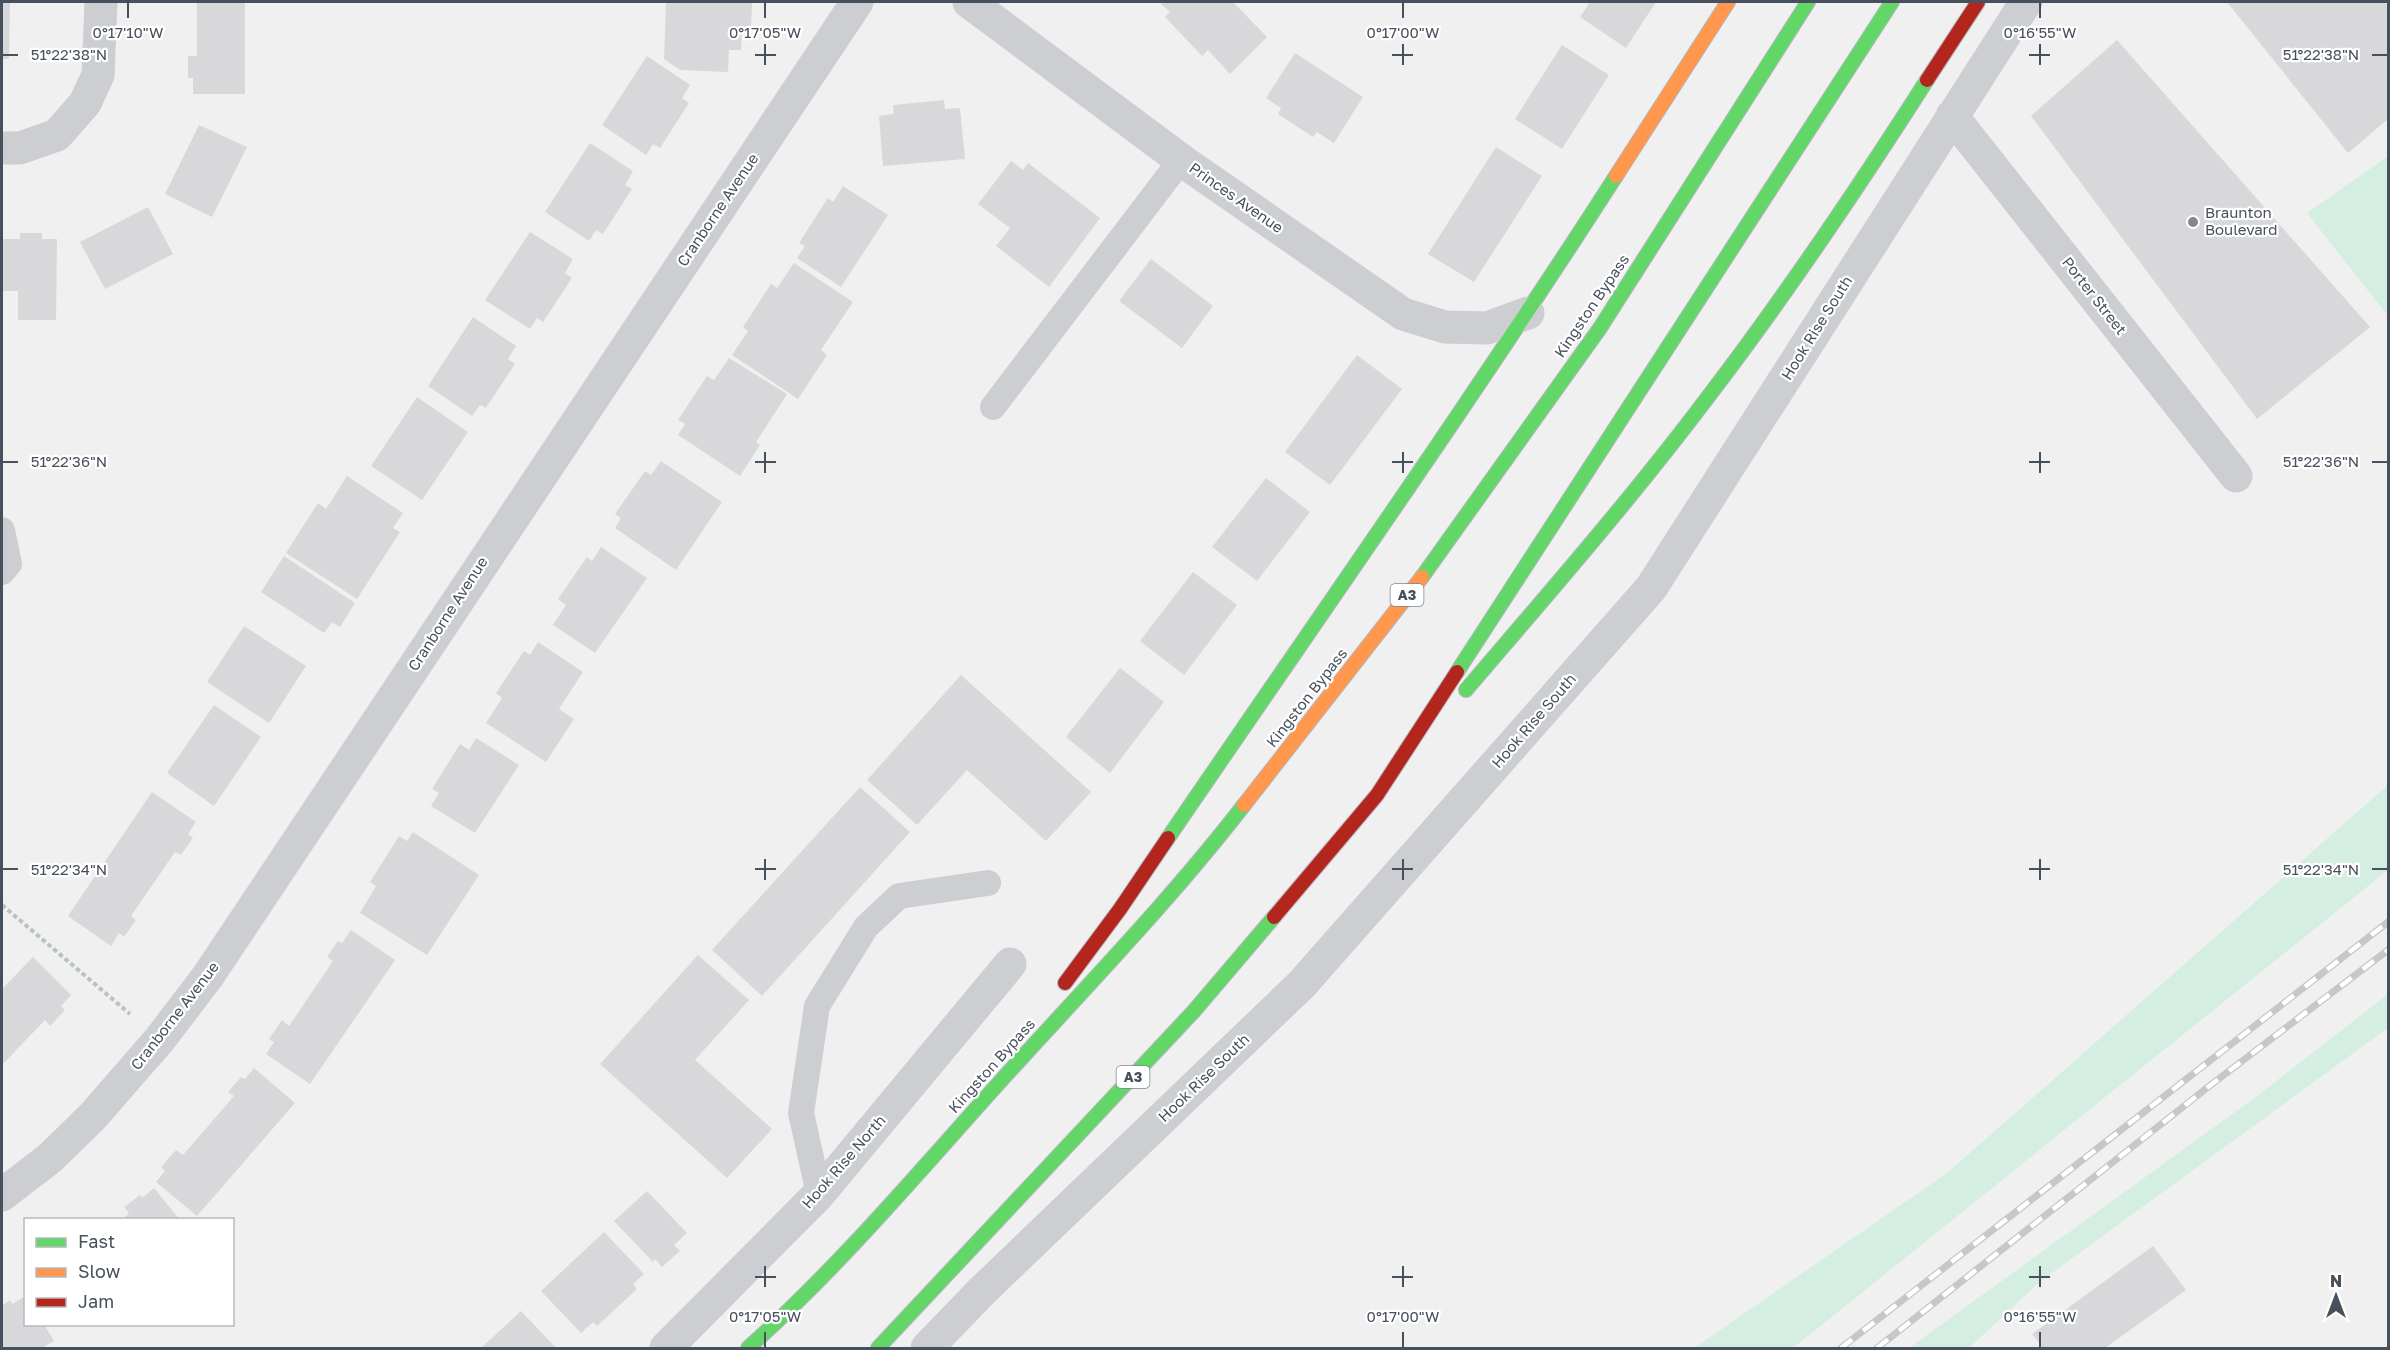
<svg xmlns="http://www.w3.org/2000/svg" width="2390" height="1350" font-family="'Golos Text',sans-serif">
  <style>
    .green { fill: #d4efe2 }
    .building { fill: #d8d8db }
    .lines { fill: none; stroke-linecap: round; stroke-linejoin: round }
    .fast-casing { stroke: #b5b8c0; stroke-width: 16 }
    .slow-casing { stroke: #b5b8c0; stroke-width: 16 }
    .jam-casing { stroke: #b5b8c0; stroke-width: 16 }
    .path { stroke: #b8c4c2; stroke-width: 4; stroke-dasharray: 4.5 3; stroke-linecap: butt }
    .lane { stroke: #ccced1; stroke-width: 26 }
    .street { stroke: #ccced1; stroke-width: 33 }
    .fast { stroke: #63d668; stroke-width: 14 }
    .slow { stroke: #ff974d; stroke-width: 14 }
    .jam { stroke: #b3261e; stroke-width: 14 }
    .rail-casing { stroke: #c6c7c9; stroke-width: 7 }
    .rail { stroke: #fff; stroke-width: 4.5; stroke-dasharray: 14; stroke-linecap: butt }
    .ticks { fill: none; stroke: #47505d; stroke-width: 2 }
    .poi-dot { fill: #828890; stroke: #fff; stroke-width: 2 }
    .labels { text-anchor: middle; stroke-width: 4.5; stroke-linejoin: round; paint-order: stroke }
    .shield { fill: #fff; stroke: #7e848e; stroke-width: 1.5 }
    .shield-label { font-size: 14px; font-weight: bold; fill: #47505d }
    .street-label { font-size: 15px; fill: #47505d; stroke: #fff }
    .poi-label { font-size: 15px; fill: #47505d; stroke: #fff; text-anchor: start }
    .ticks-label { font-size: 15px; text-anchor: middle; fill: #47505d; stroke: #fff; stroke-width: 4.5; stroke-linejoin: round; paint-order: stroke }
  </style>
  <rect width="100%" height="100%" fill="#f1f0f0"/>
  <path class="green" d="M2388 156V316L2307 213Z
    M2388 785V870L1793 1348H1694L1947 1173Z
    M2388 994V1028L2041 1281 1969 1348H1909L2257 1096Z"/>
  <path class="building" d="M2 2H10L9 59H2Z
    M197 2H245V94H193V78H188V56H197Z
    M666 2H752L751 28H742L741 50H729L728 72 680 70 664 59Z
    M1163 2H1233L1267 37 1230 74 1208 50 1202 56 1165 17 1170 12 1161 4Z
    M1590 2H1656L1626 48 1580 17Z
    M2227 2H2385L2388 7V119L2348 153Z
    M2117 40 2370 327 2257 419 2031 116Z
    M1562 45 1609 75 1562 149 1515 119Z
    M1295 53 1363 97 1334 143 1317 132 1313 137 1278 114 1281 108 1266 98Z
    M647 56 690 85 682 98 689 103 660 148 653 144 646 155 602 125Z
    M944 100 945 109 960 108 965 159 883 166 879 116 894 114 893 105Z
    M199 125 247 147 212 217 165 194Z
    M590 143 633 171 625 185 632 189 603 234 596 230 589 241 545 212Z
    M1496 147 1542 176 1474 282 1428 254Z
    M1011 161 1023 170 1028 163 1100 218 1049 287 996 246 1010 228 978 204Z
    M843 186 888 215 841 287 797 258 805 246 799 243 828 198 833 202Z
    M148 207 173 254 105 289 80 242Z
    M530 232 573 259 565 273 572 278 543 322 537 318 530 329 485 300Z
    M20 233H42V239H57L56 320H18V291H2V239H20Z
    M1151 259 1213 306 1182 348 1119 301Z
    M794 263 853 302 821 350 827 355 798 399 732 355 748 331 743 327 771 284 777 288Z
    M473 317 516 346 508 359 515 364 486 408 480 405 472 416 428 386Z
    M1357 355 1402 389 1330 485 1285 452Z
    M729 358 787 394 756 442 760 445 740 476 678 435 685 424 678 420 707 376 714 380Z
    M417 397 468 432 422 500 371 466Z
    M661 461 722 502 676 570 615 528 621 518 615 514 645 471 651 475Z
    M347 476 403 513 393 528 400 532 357 599 286 553 318 503 326 509Z
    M1266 478 1310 512 1257 581 1212 547Z
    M601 547 647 578 595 653 553 625 566 605 558 599 587 557 592 561Z
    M284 556 355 603 340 627 332 622 324 633 261 592Z
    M1193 572 1237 605 1184 675 1140 641Z
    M244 626 306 666 269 723 207 682Z
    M538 642 583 672 559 709 574 719 546 762 486 723 502 698 496 693 524 651 530 655Z
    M1120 668 1164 702 1110 773 1066 737Z
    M961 675 1091 792 1046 841 967 770 917 825 867 780Z
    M214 705 261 737 214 806 167 773Z
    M476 738 519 765 475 833 431 806 439 793 432 789 460 744 469 750Z
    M860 787 910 832 762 996 712 950Z
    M152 792 196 822 188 834 193 838 181 855 175 852 131 916 136 920 124 937 119 933 111 946 68 916Z
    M413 832 479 875 427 955 360 913 376 886 370 882 399 836 407 841Z
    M351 930 395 960 310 1084 266 1054 274 1042 269 1039 282 1020 289 1026 333 961 327 957 338 941 342 943Z
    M698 955 749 1000 695 1060 772 1129 727 1178 600 1064Z
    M33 957 71 995 61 1006 65 1010 50 1026 45 1020 2 1065V989Z
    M254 1068 295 1103 197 1216 156 1182 165 1171 161 1167 176 1150 183 1155 234 1096 228 1092 241 1077 245 1079Z
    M154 1188 180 1220H122L129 1213 124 1207 140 1195 142 1198Z
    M647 1191 687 1233 674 1245 680 1251 662 1267 655 1259 653 1262 614 1221Z
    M604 1232 644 1274 633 1284 637 1289 597 1326 593 1322 581 1333 541 1291Z
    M2153 1246 2186 1290 2105 1348H2043L2032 1334Z
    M26 1296V1324H44L54 1341 42 1348H2V1306L10 1300 12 1304Z
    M521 1311 556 1348H481Z"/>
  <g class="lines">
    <defs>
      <path id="fast" d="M1422 577 1600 328 1808 2
        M1457 672 1892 2
        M1466 690C1548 594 1632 498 1708 397 1786 295 1858 188 1927 80
        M1168 838C1318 618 1472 400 1616 176
        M748 1348C838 1268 917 1174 998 1084 1081 992 1168 903 1244 805
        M878 1348 1194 1011 1274 917"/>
      <path id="slow" d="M1616 176 1728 2
        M1244 805 1422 577"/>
      <path id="jam" d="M1927 80 1978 2
        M1274 917 1377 795 1457 672
        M1065 983 1120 909 1168 838"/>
    </defs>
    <use href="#fast" class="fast-casing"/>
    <use href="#slow" class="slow-casing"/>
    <use href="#jam" class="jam-casing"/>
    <path class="path" d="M2 905 130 1014"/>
    <path class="lane" d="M993 407 1181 160
      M2 530 9 564 2 572
      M819 1194 801 1113 817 1006 866 927 899 896 988 883"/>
    <path class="street" d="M969 2 1181 160 1403 314 1445 327 1487 328 1528 313
      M1952 116 2236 476
      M2 148H20L57 135 85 103 98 75 101 2
      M2 1195 50 1158 93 1116 160 1039 208 976 857 2
      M666 1348 819 1194 1010 964
      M927 1348 981 1292 1302 984 1651 588 2026 2"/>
    <use href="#fast" class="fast"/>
    <use href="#slow" class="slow"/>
    <use href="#jam" class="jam"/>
    <defs>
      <path id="rail" d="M1841 1348 2388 922
        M1877 1348 2212 1084 2388 950"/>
    </defs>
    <use href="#rail" class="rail-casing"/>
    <use href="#rail" class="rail"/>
  </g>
  <path class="ticks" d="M128 3V18M765 3V18M1403 3V18M2040 3V18M765 44V65M1403 44V65M2040 44V65M3 55H18M755 55H776M1392 55H1413M2029 55H2050M2372 55H2387M765 452V473M1403 452V473M2040 452V473M3 462H18M755 462H776M1392 462H1413M2029 462H2050M2372 462H2387M765 859V880M1403 859V880M2040 859V880M3 869H18M755 869H776M1392 869H1413M2029 869H2050M2372 869H2387M765 1266V1287M1403 1266V1287M2040 1266V1287M755 1277H776M1392 1277H1413M2029 1277H2050M765 1332V1347M1403 1332V1347M2040 1332V1347"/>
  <circle class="poi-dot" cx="2193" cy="222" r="6"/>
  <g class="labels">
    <g class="shield">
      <rect x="1390.5" y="584" width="33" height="22" rx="4.5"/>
      <rect x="1116.5" y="1066" width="33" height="22" rx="4.5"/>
    </g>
    <g class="shield-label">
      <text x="1407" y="600">A3</text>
      <text x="1133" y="1082">A3</text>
    </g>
    <g class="street-label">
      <text transform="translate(1236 198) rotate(35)" y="5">Princes Avenue</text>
      <text transform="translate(718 210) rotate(-56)" y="5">Cranborne Avenue</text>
      <text transform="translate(2094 296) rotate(52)" y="5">Porter Street</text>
      <text transform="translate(1592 306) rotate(-56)" y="5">Kingston Bypass</text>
      <text transform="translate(1817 328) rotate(-58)" y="5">Hook Rise South</text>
      <text transform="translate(448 614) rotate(-57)" y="5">Cranborne Avenue</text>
      <text transform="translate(1307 698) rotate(-52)" y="5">Kingston Bypass</text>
      <text transform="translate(1534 721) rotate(-49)" y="5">Hook Rise South</text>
      <text transform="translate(175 1016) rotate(-52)" y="5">Cranborne Avenue</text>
      <text transform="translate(992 1066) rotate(-48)" y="5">Kingston Bypass</text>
      <text transform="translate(1204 1078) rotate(-44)" y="5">Hook Rise South</text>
      <text transform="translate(844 1162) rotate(-49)" y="5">Hook Rise North</text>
    </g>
    <g class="poi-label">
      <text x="2205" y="218">Braunton<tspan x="2205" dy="17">Boulevard</tspan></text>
    </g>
  </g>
  <g class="ticks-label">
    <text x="128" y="38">0°17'10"W</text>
    <text x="765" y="38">0°17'05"W</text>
    <text x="1403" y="38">0°17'00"W</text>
    <text x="2040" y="38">0°16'55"W</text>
    <text x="69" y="60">51°22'38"N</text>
    <text x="2321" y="60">51°22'38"N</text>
    <text x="69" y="467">51°22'36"N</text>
    <text x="2321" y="467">51°22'36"N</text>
    <text x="69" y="875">51°22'34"N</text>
    <text x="2321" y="875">51°22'34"N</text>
    <text x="765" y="1322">0°17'05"W</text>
    <text x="1403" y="1322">0°17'00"W</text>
    <text x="2040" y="1322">0°16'55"W</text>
  </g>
  <rect width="2390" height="1350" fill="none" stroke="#47505d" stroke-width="6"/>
  <rect x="24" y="1218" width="210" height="108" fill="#ffffff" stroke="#b5b9be" stroke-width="1.5"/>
  <rect x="36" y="1238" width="30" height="9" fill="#63d668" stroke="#b5b9be" stroke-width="1.5"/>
  <text x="78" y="1248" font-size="18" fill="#47505d">Fast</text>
  <rect x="36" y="1268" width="30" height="9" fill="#ff974d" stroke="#b5b9be" stroke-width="1.5"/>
  <text x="78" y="1278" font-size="18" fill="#47505d">Slow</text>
  <rect x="36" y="1298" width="30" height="9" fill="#b3261e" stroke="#b5b9be" stroke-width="1.5"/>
  <text x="78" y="1308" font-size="18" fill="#47505d">Jam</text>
  <g transform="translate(2336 1296)" stroke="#ffffff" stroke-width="4.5" paint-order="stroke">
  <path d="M0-4.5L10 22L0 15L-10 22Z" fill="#47505d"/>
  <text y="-9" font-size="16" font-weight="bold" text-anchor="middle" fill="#47505d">N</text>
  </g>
</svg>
